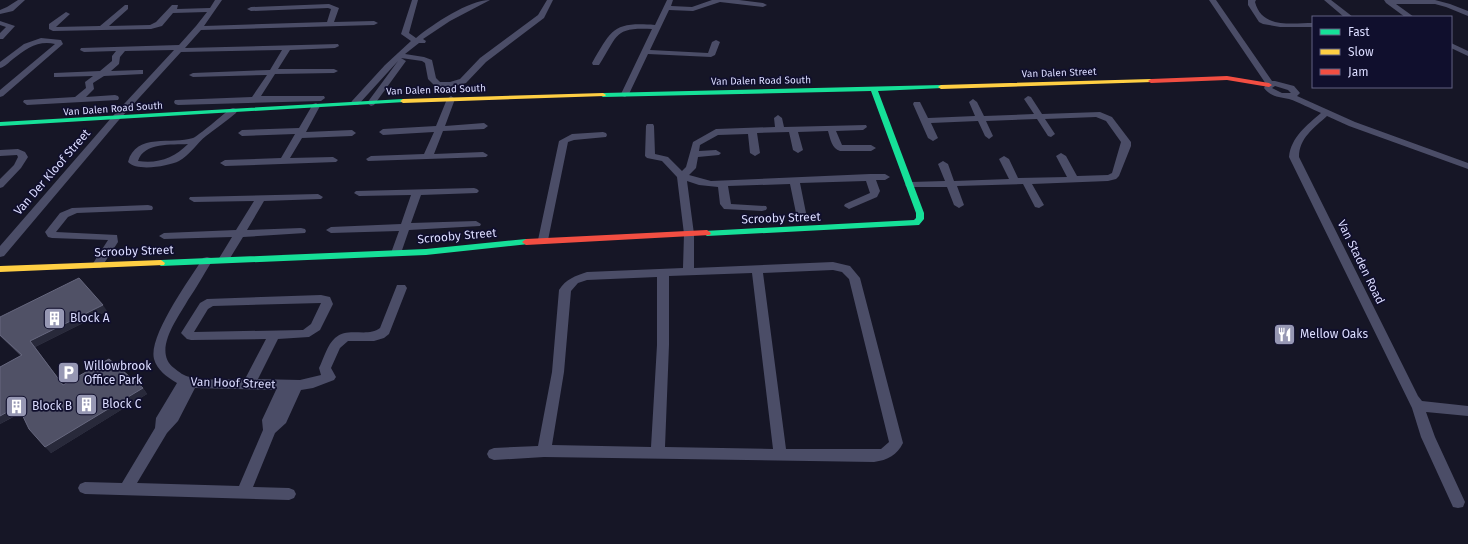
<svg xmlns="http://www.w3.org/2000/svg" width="1468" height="544" font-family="'Fira Sans',sans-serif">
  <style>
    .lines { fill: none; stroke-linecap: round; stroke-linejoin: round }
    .street { fill: #4b4d67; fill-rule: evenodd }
    .fast { fill: #16e098; fill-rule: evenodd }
    .slow { fill: #ffcf43; fill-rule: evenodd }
    .jam { fill: #f24e42; fill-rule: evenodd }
    .wall { fill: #404154 }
    .shaded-wall { fill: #28293a }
    .building { fill: #505166; stroke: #66677e }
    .labels { text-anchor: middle; stroke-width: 3.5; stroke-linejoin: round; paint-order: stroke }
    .far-street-label { font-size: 10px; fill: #dbdcff; stroke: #100f2d }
    .street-label { font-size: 12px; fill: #dbdcff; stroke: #100f2d }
    .poi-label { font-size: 12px; fill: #dbdcff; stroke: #100f2d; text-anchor: start }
  </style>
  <rect width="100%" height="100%" fill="#161626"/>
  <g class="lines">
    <path class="street" d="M18 0H25L13 11 0 14V10L7 7Z
      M215 0H222L204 26 327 22 331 9 328 8 251 11 247 9 251 7 329 4 339 8 334 22 374 21 378 23 374 25 201 30 185 48 338 44 339 46 335 48 290 50 278 69H334L338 71 334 73 275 74 261 96H324L325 98 321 101 178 105 175 104 174 102 175 100 252 97 267 75 193 77 189 75 193 73 270 70 282 50 181 52 118 121 4 256 0 257V246L112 117 174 50 125 51 120 57 119 64 111 71 140 70H143V74L104 76 93 83 94 89 86 97 115 95 118 96 119 98 118 100 27 105 23 102 24 100 75 97 86 88 85 82 93 76 57 77H54V73L100 71 112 61V56L116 51 84 52 80 50 81 48 179 45 196 26 207 12 173 13 162 26 151 29 53 31 49 29V24L66 12 70 14 56 27 100 26 125 5H128V9L109 26 150 25 156 22 172 5H178L177 9 210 8Z
      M412 0H418L409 33 416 38C433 24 469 0 490 0L450 21 423 39 426 41 425 43H419L405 54 424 57 432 60 436 78 440 82H450L460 79 480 58 538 15 547 0H553L544 18 486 62 466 83 451 87 435 86 428 79 425 63 422 61 401 58 406 61 374 105 371 106 367 103 398 61 358 105H352L351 103 352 101 385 65 411 41 401 34Z
      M667 0H673L671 6 692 7 712 0H739L763 3 767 5 763 7 720 2 693 11 669 10 650 50 708 53 712 42 716 40 720 42 715 55 711 57 648 54 629 94 625 97 622 96 621 94 652 29C613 27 618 36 599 65H593L592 63C612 29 613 22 655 25Z
      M1209 0H1216L1272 81H1275L1294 86 1300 93 1297 96 1355 122 1468 163V169L1349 126 1327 116C1314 128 1299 138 1299 157L1418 396 1422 401 1468 406V416L1426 412 1435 437 1465 502 1463 507 1458 508 1453 507 1421 437 1412 408 1289 157C1291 137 1307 125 1321 113 1311 109 1299 102 1289 99 1279 97 1271 97 1264 88L1266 84ZM1275 86 1288 90 1291 93H1282L1272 88Z
      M1248 0H1256L1255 2C1262 29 1292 23 1313 23V27H1280L1263 24 1259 22 1248 5Z
      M1324 0H1331L1353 17H1344Z
      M1384 0H1435L1450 4 1468 11V16L1446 7 1435 4H1396L1414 17H1405L1386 3Z
      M0 21 15 26 3 39H0V33L6 27 0 25Z
      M41 38 61 40 63 44 3 96 0 97V90L55 44C38 40 26 49 13 59 9 62 5 67 0 68V62L24 44Z
      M1451 43 1468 51V56L1451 48Z
      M451 96 455 99 445 126 484 123 488 126 484 129 443 131 434 154 483 152 488 155 486 157 368 161 366 159 371 156 424 154 434 132 383 135 379 132 383 129 436 126 447 99Z
      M1028 96 1031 97 1042 114 1100 112 1112 117 1131 142V146L1119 176 1116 179 1108 181 1032 184 1044 205 1039 208 1035 207 1023 184 957 186 964 205 959 208 954 205 947 187H907L905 185 907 183 910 182 945 181 938 164 943 161 948 164 954 181 1009 179 999 159 1004 156 1009 159 1018 178 1067 177 1056 156 1061 153 1066 156 1077 176 1108 175 1112 173 1121 142 1106 121 1096 117 1045 119 1055 134 1051 137 1048 136 1037 119 986 121 993 136 989 139 985 136 978 121 931 123 938 138 933 141 928 138 913 104 914 102H920L928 118 975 116 969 102 973 99 977 102 984 116 1034 114 1024 99Z
      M316 103 320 106 306 132 352 130 356 133 352 136 302 138 290 158 333 157 338 160 336 162 225 166 220 163 225 160 281 158 295 134 242 136 238 133 242 130 299 128 313 104Z
      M233 108 236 109 237 111 236 113C227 121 216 128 206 136 197 143 190 155 179 161 169 166 137 172 128 162 136 132 172 145 193 138 198 136 224 114 230 109ZM188 144C174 158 158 164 138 161 144 142 172 145 188 144Z
      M778 115 782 118 784 127 866 125 867 127 863 130 836 131 842 145H871L876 148 871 151H840C832 149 830 138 828 131L798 132 803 150 798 153 793 150 789 132 757 133 760 153 755 156 750 153 748 134 718 135 700 145 699 151 716 150 721 153 719 155 698 157 696 168 689 175 711 181 870 174H885L890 177 885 180H876L880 191 877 197 849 209 844 206 845 204 870 193 866 181 800 183 806 213 801 216 796 213 790 184 728 186 731 204 766 206 767 208 766 210 762 211 724 209 720 204 718 187 699 185 687 181 694 234V268L833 262 850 266 860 278 903 443C897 455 888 460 874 462L544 457 494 460 489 458 487 454 489 450 494 448 538 446 552 372 559 290C566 279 575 276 587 272L683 268 684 234 677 177 662 161 647 158 645 156 646 126 647 124H653L654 126 655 154 668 157 682 171 686 167 693 142 716 129 775 127 774 118ZM833 270 842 272 849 279 889 442 881 449H786L763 273ZM752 273 773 449 665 447 669 345V276ZM657 277V345L651 447 552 445 564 372 571 291 578 283 587 280Z
      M603 132 606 133 607 135 606 137 574 140 568 142 548 240 547 242H539L538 240 559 141 572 134Z
      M18 149 25 152 28 157 21 168 3 187 0 188V179L14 165 18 157 17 155 0 156V150Z
      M474 188 477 189 479 191 477 193 421 195 411 223 476 221 481 224 480 226 409 230 400 256H392L391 253 399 231 331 233 326 230 331 227 401 224 411 195 359 196 354 193 356 191Z
      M318 194 323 197 321 199 264 201 247 230 301 228 305 229 306 231 305 233 243 237 227 263H219L218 260 232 237 164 239 159 236 164 233 236 230 254 201 194 202 189 199 190 197Z
      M148 205 152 206 153 208 152 210 77 213 68 217 56 232 117 235 118 242 101 268H93L92 265 108 240 52 238 48 237 45 232 60 213 72 208Z
      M207 257 211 258 212 261C204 274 197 287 188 300 178 318 152 351 174 368 179 372 184 376 190 377 204 381 230 379 245 379L266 339 191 340 187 339 181 333 200 303 207 299 321 295 330 297 333 304 320 330 309 337 278 339 258 379 300 380 321 375 319 368C324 358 327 345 335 338 348 326 367 338 380 328L397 285H405L407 288 389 334 384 338 374 341H348L340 348 331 368 336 377 334 380 313 388 301 390 286 423 275 433 253 487 289 488 294 490 296 494 294 498 289 500 85 494 80 492 78 488 80 484 85 482 122 483 155 428 156 418 177 383C167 377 157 370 154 359 148 336 190 279 203 258ZM321 303 311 324 303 330 194 332 208 309 213 306ZM195 388 276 390 262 420 263 430 239 486 137 483 167 433 178 421Z"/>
    <path class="fast" d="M941 85 944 87 943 88 878 91 924 213V219L919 225 707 236 703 233 704 231 914 220 916 218V213L871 91 603 97 600 95 603 93Z
      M403 99 405 100V102L0 126V122Z
      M526 239 529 240 530 242 529 244 426 255 161 266 157 263 161 260 426 249Z"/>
    <path class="slow" d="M1151 79 1153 80V82L941 89 938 87 941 85Z
      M603 93 606 95 605 96 403 103 400 101 403 99Z
      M161 260 165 263 164 265 0 272V266Z"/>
    <path class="jam" d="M1227 76 1269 83 1272 85 1269 87 1227 80 1151 83 1148 81 1151 79Z
      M707 230 711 233 710 235 526 245 522 242 526 239Z"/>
  </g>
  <path class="wall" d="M107 311 35 347 63 385 143 388 147 394 51 453 21 413 0 424V367L21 356 0 336V317Z"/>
  <path class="shaded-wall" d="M103 305 107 311 35 347 67 390 63 385 30 341Z
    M143 388 147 394 51 453 45 447Z
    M18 406 23 411 0 424V416Z"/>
  <path class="building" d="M79 278 103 305 30 341 63 385 109 359 143 388 45 447 29 429 18 406 0 416V367L22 355 0 335V317Z"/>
  <defs>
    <symbol id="building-square" viewBox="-11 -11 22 22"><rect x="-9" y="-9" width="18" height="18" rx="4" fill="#9697b3" stroke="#100f2d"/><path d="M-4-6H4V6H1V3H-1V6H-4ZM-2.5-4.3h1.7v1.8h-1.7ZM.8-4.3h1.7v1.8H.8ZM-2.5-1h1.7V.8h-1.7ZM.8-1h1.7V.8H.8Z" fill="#fff"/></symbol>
    <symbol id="restaurant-square" viewBox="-11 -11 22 22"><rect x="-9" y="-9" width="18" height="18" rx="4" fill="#9697b3" stroke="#100f2d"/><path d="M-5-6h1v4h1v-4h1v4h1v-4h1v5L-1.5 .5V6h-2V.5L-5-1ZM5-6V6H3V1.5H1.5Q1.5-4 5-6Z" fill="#fff"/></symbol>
    <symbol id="parking-square" viewBox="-11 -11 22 22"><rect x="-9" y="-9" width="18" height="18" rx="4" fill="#9697b3" stroke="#100f2d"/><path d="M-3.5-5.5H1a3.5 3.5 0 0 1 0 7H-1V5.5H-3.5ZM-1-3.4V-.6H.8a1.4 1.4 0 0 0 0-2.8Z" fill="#fff"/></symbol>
  </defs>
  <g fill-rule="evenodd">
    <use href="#building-square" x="42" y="306" width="25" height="25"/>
    <use href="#restaurant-square" x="1272" y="322" width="25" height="25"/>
    <use href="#parking-square" x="56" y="360" width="25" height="25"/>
    <use href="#building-square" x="74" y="392" width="25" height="25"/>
    <use href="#building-square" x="4" y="394" width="25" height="25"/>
  </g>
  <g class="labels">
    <g class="far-street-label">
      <text transform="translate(1059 72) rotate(-2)" y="4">Van Dalen Street</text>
      <text transform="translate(761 80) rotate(-1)" y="4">Van Dalen Road South</text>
      <text transform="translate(436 89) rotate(-2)" y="4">Van Dalen Road South</text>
      <text transform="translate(113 108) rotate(-4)" y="4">Van Dalen Road South</text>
    </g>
    <g class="street-label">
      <text transform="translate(52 172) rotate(-49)" y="4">Van Der Kloof Street</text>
      <text transform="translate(781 218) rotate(-2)" y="4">Scrooby Street</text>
      <text transform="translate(457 236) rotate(-5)" y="4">Scrooby Street</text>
      <text transform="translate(134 251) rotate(-2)" y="4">Scrooby Street</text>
      <text transform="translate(1361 262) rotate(64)" y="4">Van Staden Road</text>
      <text transform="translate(233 383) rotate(2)" y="4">Van Hoof Street</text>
    </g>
    <g class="poi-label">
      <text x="70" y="322">Block A</text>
      <text x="1300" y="338">Mellow Oaks</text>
      <text x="84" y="370">Willowbrook<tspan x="84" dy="14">Office Park</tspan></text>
      <text x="102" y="408">Block C</text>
      <text x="32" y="410">Block B</text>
    </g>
  </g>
  <rect x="1312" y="16" width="140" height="72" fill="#100f2d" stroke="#616181"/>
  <rect x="1320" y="29" width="20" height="6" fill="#16e098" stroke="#616181"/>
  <text x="1348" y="36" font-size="12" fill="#dbdcff">Fast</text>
  <rect x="1320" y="49" width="20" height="6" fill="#ffcf43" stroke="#616181"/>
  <text x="1348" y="56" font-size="12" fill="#dbdcff">Slow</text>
  <rect x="1320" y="69" width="20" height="6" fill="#f24e42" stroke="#616181"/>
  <text x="1348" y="76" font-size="12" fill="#dbdcff">Jam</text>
</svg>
